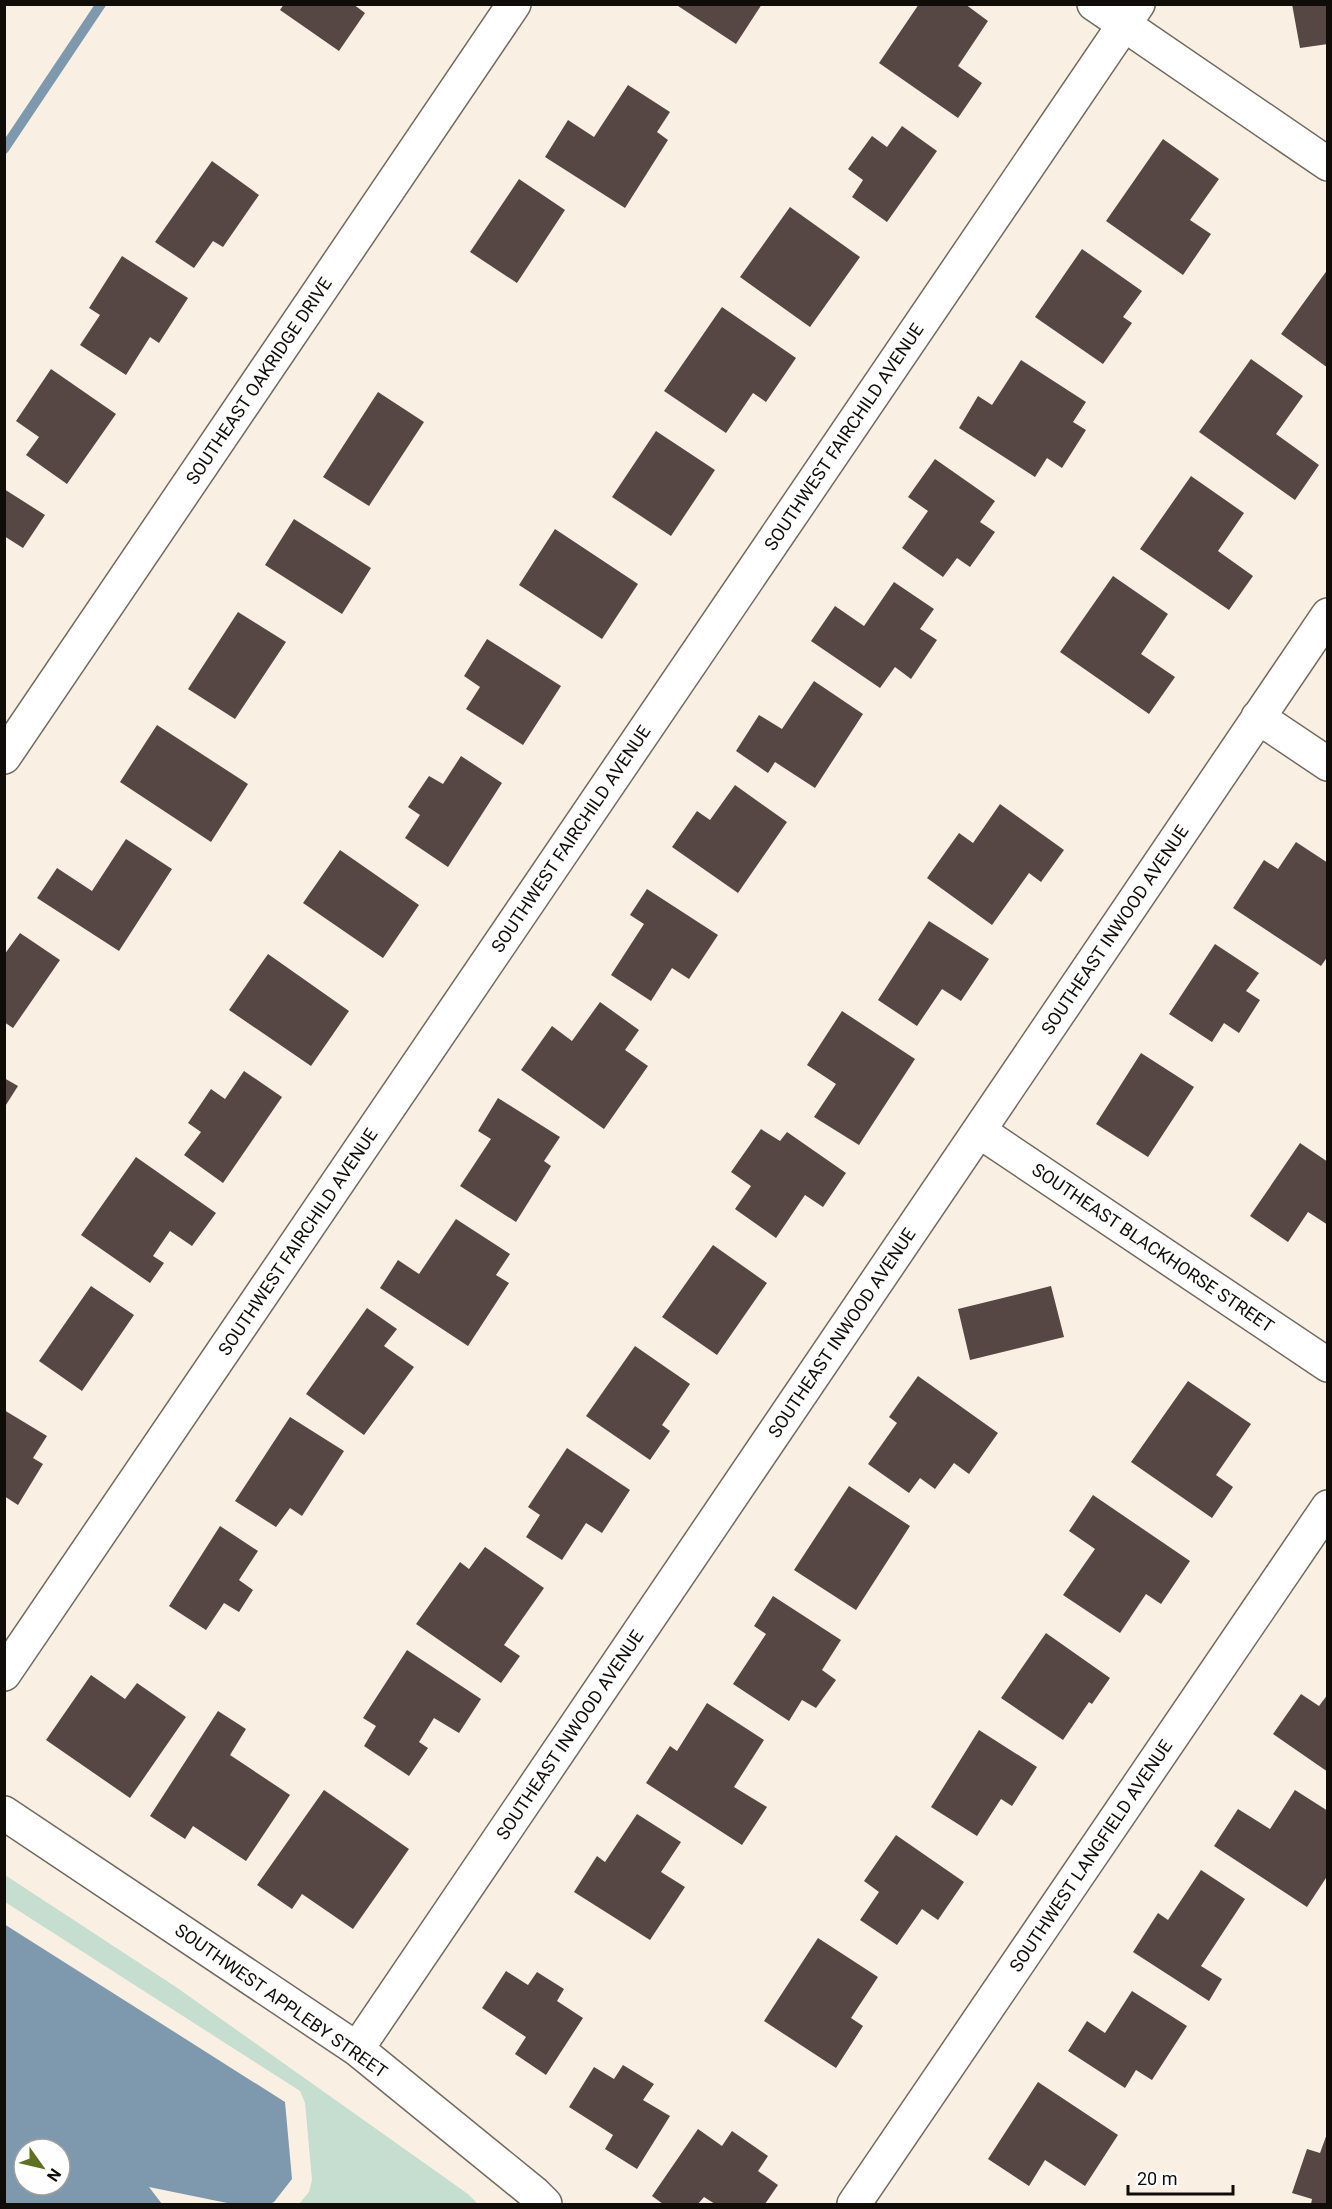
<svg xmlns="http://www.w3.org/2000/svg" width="1332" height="2209" font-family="Roboto,sans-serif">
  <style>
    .green { fill: #c6ded0 }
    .water { fill: #7e99ae; fill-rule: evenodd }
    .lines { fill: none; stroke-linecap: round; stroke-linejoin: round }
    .stream { stroke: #7e99ae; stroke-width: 10 }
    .building { fill: #564745 }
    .minor-casing { stroke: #726a5f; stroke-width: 36 }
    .tertiary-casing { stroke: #726a5f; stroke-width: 36 }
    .minor { stroke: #fff; stroke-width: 33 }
    .tertiary { stroke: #fff; stroke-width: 33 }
    .labels { text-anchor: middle; stroke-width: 6; stroke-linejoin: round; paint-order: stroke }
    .street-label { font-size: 18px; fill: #100d09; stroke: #fefefe }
  </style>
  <rect width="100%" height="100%" fill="#f9f0e3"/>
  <path class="green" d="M5 1875 176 1987 468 2194 478 2204H299L309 2192 312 2180 305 2103 300 2091 5 1902Z"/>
  <path class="water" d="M4 1924 285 2102 292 2179 274 2202 270 2204H232L149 2187 162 2204H5ZM24 2149H60V2185H24Z"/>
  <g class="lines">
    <path class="stream" d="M4 149 101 4"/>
  </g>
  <path class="building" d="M284 4H353L365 13 339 51 280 10Z
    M675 4H762L736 44Z
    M919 4H965L988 21 958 66 982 83 958 118 879 63Z
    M1292 4H1328V44L1300 48Z
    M628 85 670 112 657 132 668 140 625 208 545 157 568 120 594 137Z
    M902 126 937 151 887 222 852 197 863 180 848 169 872 136 887 147Z
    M1163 139 1219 179 1190 220 1211 234 1183 275 1106 221Z
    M212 161 259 195 223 247 213 241 194 268 155 242Z
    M519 179 565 210 517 283 470 252Z
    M790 207 860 257 810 327 740 277Z
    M1082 249 1142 291 1123 317 1132 323 1103 364 1035 317Z
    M122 256 188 298 159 343 150 337 126 375 80 345 100 315 89 308Z
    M1328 269V368L1281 334Z
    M722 307 796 358 766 402 753 393 726 433 664 391Z
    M1251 359 1303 396 1276 434 1319 465 1295 500 1199 432Z
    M1021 360 1086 402 1073 422 1086 430 1062 468 1047 458 1035 477 959 428 978 396 992 405Z
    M51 369 116 414 67 484 26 455 39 437 16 421Z
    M378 392 424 422 369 506 323 477Z
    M656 431 715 470 671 536 612 497Z
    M935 459 995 501 980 522 995 532 970 567 957 558 943 577 902 548 928 511 908 497Z
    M1191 476 1244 513 1218 551 1253 576 1229 610 1140 549Z
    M4 489 45 515 23 548 4 536Z
    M294 519 371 568 342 614 265 565Z
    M555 529 638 584 602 639 519 585Z
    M1113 576 1168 614 1141 654 1175 677 1149 714 1060 652Z
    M894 582 934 609 920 629 937 640 911 679 895 667 880 688 811 641 835 606 864 626Z
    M238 612 286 642 235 719 188 689Z
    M487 639 561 686 523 745 466 709 480 687 464 676Z
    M814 681 863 714 815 788 775 762 768 773 736 751 759 715 782 729Z
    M157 725 248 784 211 842 120 782Z
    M461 756 502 783 448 867 405 838 420 815 408 807 429 776 443 784Z
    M735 785 787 822 738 893 672 847 697 811 710 820Z
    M1000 804 1064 850 1041 882 1029 873 992 925 927 878 959 833 973 843Z
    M126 839 172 869 119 951 37 898 57 868 92 891Z
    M1296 842 1328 863V956L1321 966 1233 908 1264 860 1278 869Z
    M340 850 419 905 383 958 303 903Z
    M647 889 718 935 689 979 672 968 651 1001 611 975 644 924 630 915Z
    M929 921 989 959 961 1001 942 989 917 1026 878 1000Z
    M20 933 60 960 13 1028 4 1022V955Z
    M1215 944 1259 973 1246 991 1260 1000 1239 1033 1224 1023 1212 1042 1169 1014Z
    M268 954 349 1011 311 1066 229 1010Z
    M600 1002 639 1030 625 1050 648 1066 604 1129 521 1070 552 1026 572 1041Z
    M842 1011 915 1059 859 1145 814 1117 836 1084 807 1065Z
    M1141 1053 1194 1087 1148 1157 1096 1124Z
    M244 1071 282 1097 223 1183 184 1155 201 1132 188 1123 211 1089 225 1099Z
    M4 1078 18 1086 4 1108Z
    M498 1098 560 1137 544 1161 551 1166 516 1222 460 1186 491 1139 478 1131Z
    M761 1129 780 1141 787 1132 846 1173 823 1207 805 1195 776 1238 735 1209 751 1186 731 1172Z
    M1300 1143 1328 1162V1225L1308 1212 1288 1242 1250 1216Z
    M136 1157 216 1213 192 1246 170 1231 153 1256 164 1263 150 1283 81 1235Z
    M456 1219 510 1254 496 1275 509 1283 468 1346 380 1288 398 1260 419 1274Z
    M713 1245 767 1283 717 1355 662 1317Z
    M91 1286 134 1315 82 1391 39 1361Z
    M1051 1286 1064 1337 970 1360 958 1309Z
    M367 1308 397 1329 384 1346 414 1367 364 1435 306 1394Z
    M635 1346 690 1384 662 1425 670 1431 650 1460 586 1416Z
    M918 1376 998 1433 969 1474 954 1463 935 1489 920 1478 909 1493 868 1464 897 1423 889 1417Z
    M1188 1381 1251 1424 1216 1475 1233 1487 1212 1518 1131 1462Z
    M4 1410 47 1436 33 1458 43 1464 18 1505 4 1496Z
    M290 1417 344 1451 302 1516 290 1508 276 1527 235 1501Z
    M567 1448 630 1490 602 1533 586 1523 562 1560 526 1537 540 1515 528 1507Z
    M849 1486 910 1526 856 1610 794 1570Z
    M1093 1495 1190 1561 1161 1604 1146 1594 1120 1633 1063 1595 1095 1549 1069 1531Z
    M220 1526 258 1551 239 1580 253 1590 239 1612 224 1603 206 1630 169 1606Z
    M485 1547 544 1588 504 1645 520 1656 501 1683 416 1624 460 1562 469 1569Z
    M773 1596 841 1640 822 1670 836 1680 816 1708 802 1700 789 1721 733 1684 766 1634 754 1626Z
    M1046 1633 1110 1678 1092 1704 1089 1702 1063 1740 1001 1698Z
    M407 1650 481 1699 459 1733 434 1718 419 1742 428 1748 409 1776 364 1746 376 1726 363 1718Z
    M91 1675 125 1699 137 1683 186 1717 130 1798 46 1740Z
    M1301 1694 1319 1706 1328 1694V1772L1273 1734Z
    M707 1703 764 1740 734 1787 767 1807 742 1845 646 1783 670 1746 677 1751Z
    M218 1711 246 1729 230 1755 290 1795 246 1861 193 1826 185 1839 150 1816Z
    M979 1730 1037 1767 1012 1806 1001 1799 977 1836 931 1807Z
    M324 1790 409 1849 353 1929 302 1894 292 1909 257 1885Z
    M1295 1790 1328 1811V1875L1307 1907 1214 1846 1238 1809 1270 1829Z
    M637 1814 681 1842 661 1872 685 1887 650 1940 574 1892 597 1856 605 1862Z
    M896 1835 964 1882 938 1920 922 1909 897 1945 860 1920 879 1892 864 1881Z
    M1201 1870 1245 1899 1201 1966 1222 1979 1209 2001 1133 1952 1158 1913 1168 1920Z
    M818 1938 878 1977 851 2018 863 2026 836 2068 764 2021Z
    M506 1971 528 1985 537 1972 564 1989 557 2001 583 2018 546 2075 515 2054 526 2037 482 2008Z
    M1132 1991 1187 2026 1152 2080 1136 2070 1125 2088 1068 2051 1087 2021 1105 2033Z
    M623 2065 654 2084 643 2100 670 2116 637 2169 605 2149 613 2135 569 2107 594 2067 614 2079Z
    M1038 2082 1118 2135 1085 2186 1045 2160 1029 2186 988 2159Z
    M698 2129 722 2146 732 2131 768 2156 758 2171 778 2185 765 2204H715L704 2197 698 2204H663L652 2196Z
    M1328 2131V2204H1311L1312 2199 1292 2193 1307 2149 1320 2153Z"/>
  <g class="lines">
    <defs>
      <path id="minor" d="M1094 4 1328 164
        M1258 717 1328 764
        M979 1131 1328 1365
        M4 1674 1138 4
        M4 1813 357 2049 534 2193 545 2204
        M357 2049 1328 615
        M854 2204 1328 1507"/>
      <path id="tertiary" d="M4 757 514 4"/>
    </defs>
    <use href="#minor" class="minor-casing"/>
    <use href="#tertiary" class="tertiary-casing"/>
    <use href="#minor" class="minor"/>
    <use href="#tertiary" class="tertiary"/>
  </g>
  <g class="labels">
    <g class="street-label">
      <text transform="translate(259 381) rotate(-56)" y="6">SOUTHEAST OAKRIDGE DRIVE</text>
      <text transform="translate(844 437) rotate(-56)" y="6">SOUTHWEST FAIRCHILD AVENUE</text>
      <text transform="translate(571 839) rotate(-56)" y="6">SOUTHWEST FAIRCHILD AVENUE</text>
      <text transform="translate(1115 930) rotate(-56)" y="6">SOUTHEAST INWOOD AVENUE</text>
      <text transform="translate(298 1242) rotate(-56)" y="6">SOUTHWEST FAIRCHILD AVENUE</text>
      <text transform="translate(1153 1248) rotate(34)" y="6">SOUTHEAST BLACKHORSE STREET</text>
      <text transform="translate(842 1333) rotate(-56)" y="6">SOUTHEAST INWOOD AVENUE</text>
      <text transform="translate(570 1735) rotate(-56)" y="6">SOUTHEAST INWOOD AVENUE</text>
      <text transform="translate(1091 1856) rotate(-56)" y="6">SOUTHWEST LANGFIELD AVENUE</text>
      <text transform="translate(281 2001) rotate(35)" y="6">SOUTHWEST APPLEBY STREET</text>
    </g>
  </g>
  <rect width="1332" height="2209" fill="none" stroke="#100d09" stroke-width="12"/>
  <g transform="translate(42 2167) rotate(124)"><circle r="28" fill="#fefefe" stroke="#9f9e9c" stroke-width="1.5"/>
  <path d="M0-4.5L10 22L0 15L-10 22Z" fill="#5e711f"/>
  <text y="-9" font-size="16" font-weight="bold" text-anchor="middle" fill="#100d09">N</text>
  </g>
  <path d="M1128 2185v9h105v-9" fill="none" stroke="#100d09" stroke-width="3"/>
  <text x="1137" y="2185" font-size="18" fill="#100d09" stroke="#fefefe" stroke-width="4.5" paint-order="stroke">20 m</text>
</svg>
